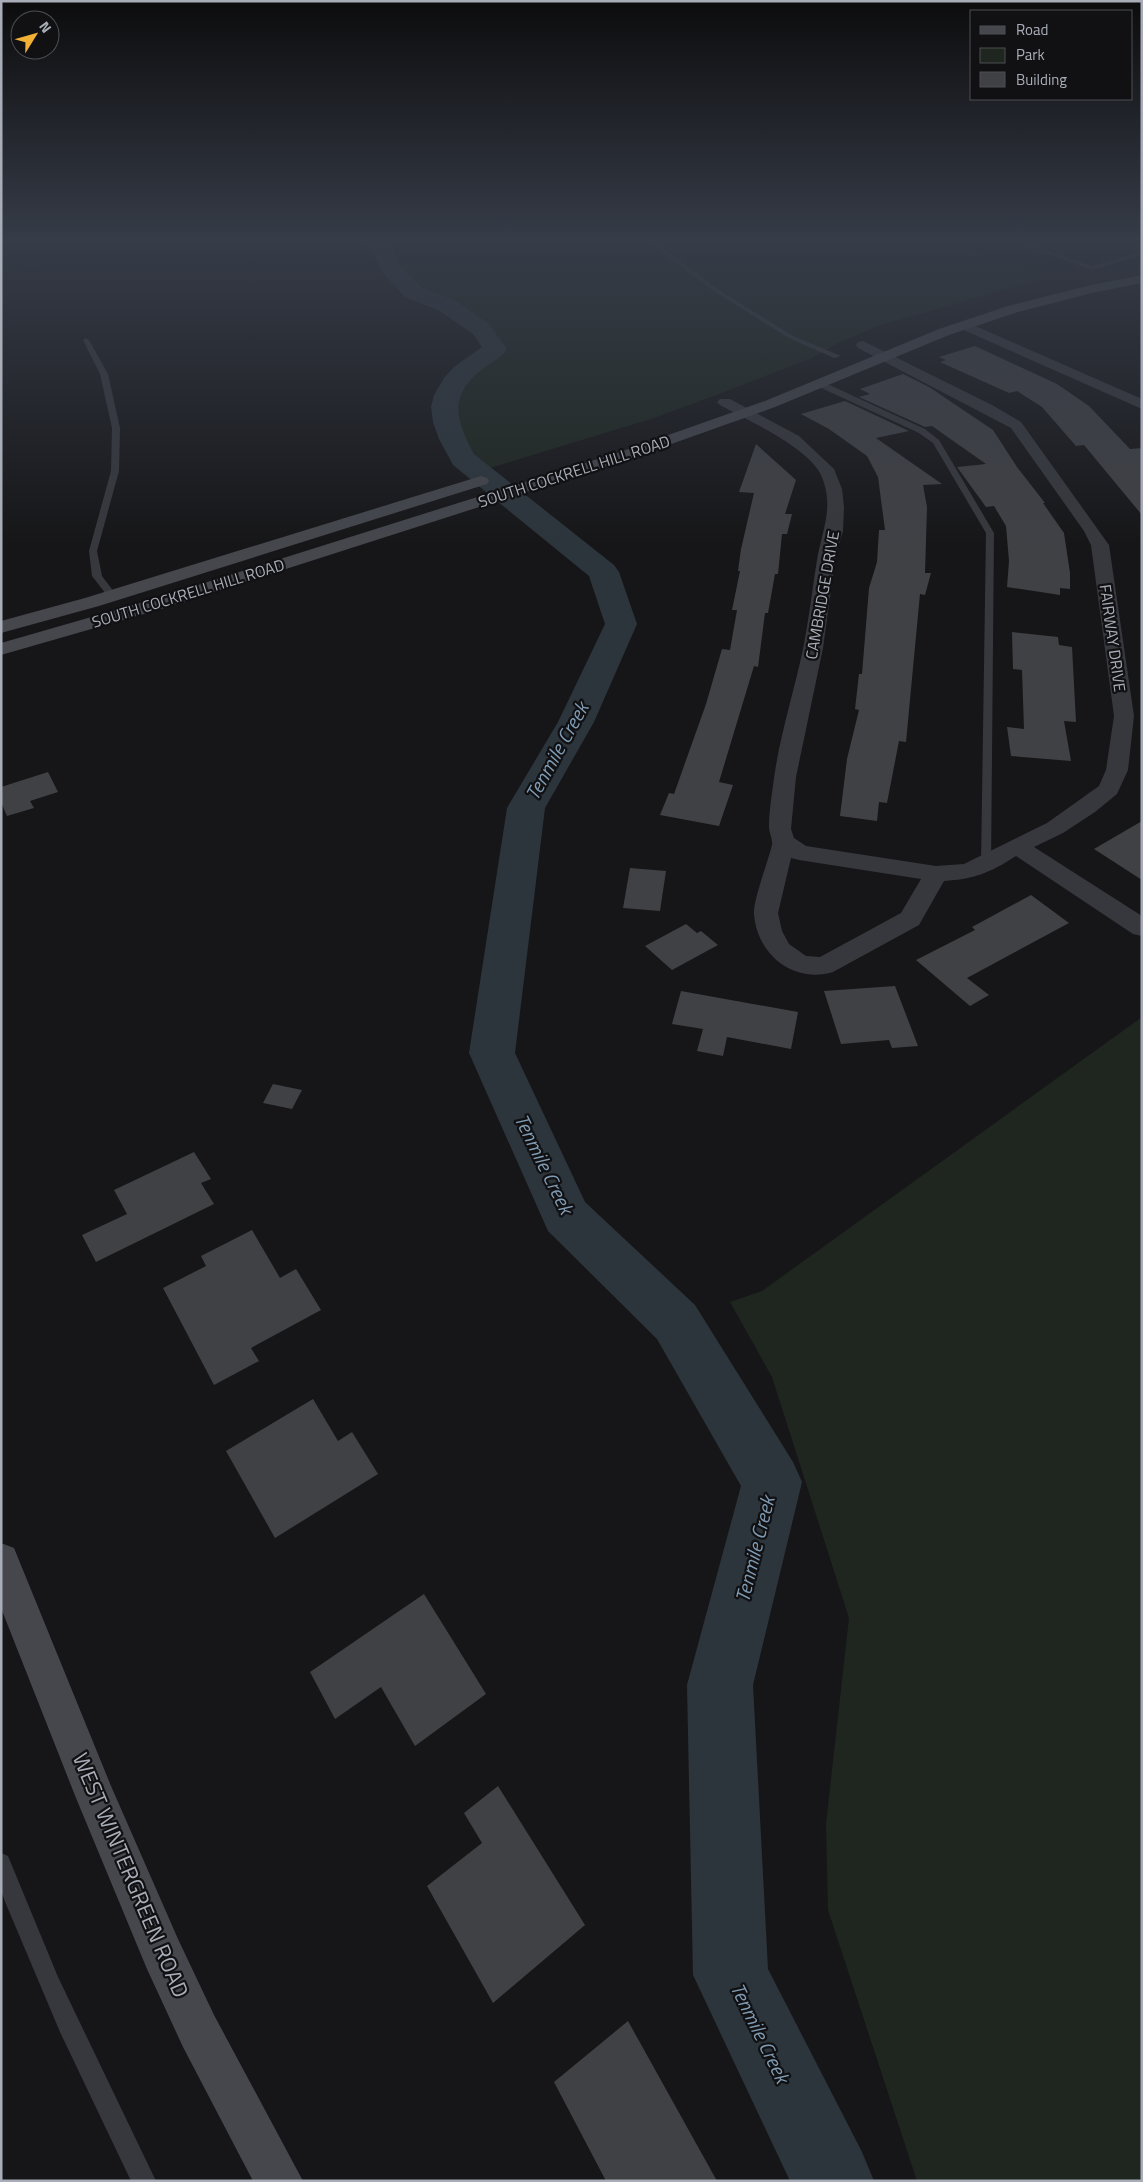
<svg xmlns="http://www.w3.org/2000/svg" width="1143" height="2182" font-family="'Titillium Web',sans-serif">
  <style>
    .green { fill: #1e261f }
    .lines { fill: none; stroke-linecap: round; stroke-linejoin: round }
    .river { fill: #2c353c; fill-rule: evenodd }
    .building { fill: #404145 }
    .path { stroke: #3d3f44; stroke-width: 1; stroke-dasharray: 1 2; stroke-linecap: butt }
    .service { fill: #37383d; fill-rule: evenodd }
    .minor { fill: #37383d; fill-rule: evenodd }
    .secondary { fill: #45474d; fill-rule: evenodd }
    .labels { text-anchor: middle; stroke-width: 4.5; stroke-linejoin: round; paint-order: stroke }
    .far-street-label { font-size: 16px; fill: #a8adb8; stroke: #111113 }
    .water-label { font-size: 20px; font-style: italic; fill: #7f9bb3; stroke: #111113 }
    .near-street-label { font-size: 22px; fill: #a8adb8; stroke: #111113 }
  </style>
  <rect width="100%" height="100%" fill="#161618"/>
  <path class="green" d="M372 240H943L1046 278 878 326 836 344 812 358 724 392 654 418 487 469 470 455 451 405 455 386 502 349 488 329 456 303 420 290 400 266 386 245Z
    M1142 1017V2181H917L828 1910 826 1824 849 1618 772 1377 730 1302 762 1291Z"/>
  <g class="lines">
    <path class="river" d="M356 240 388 242 400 265 421 287 456 301 489 324 507 349C502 357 494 361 486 366 449 394 454 417 474 454L614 565 619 572 637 624 594 722 545 808 515 1053 585 1202 695 1305 793 1462 802 1482 753 1685 768 1969 862 2152 874 2181H790L693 1975 687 1685 741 1486 657 1339 548 1231 469 1053 507 808 558 722 605 624 589 576 453 465 439 439 433 422 431 407 434 395 444 378 454 367 482 347 473 334 440 311 405 297 382 272 372 250 359 244Z"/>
  </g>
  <path class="building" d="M975 346 1057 384 1089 406 1130 449 1142 448V515L1084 445 1076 446 1042 407 1017 391 1009 393 940 362 946 360 939 357Z
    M903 374 929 387 993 430 1017 467 1045 503H1043L1064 533 1070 573V589L1060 588V595L1007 587 1009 561 1006 526 994 506 986 507 957 467 986 464 932 426 925 427 859 397 870 394 860 389Z
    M845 401 909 431 876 438 942 484 923 485 927 507 925 573H931L925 595 920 594 906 742 899 741 887 803 879 802 877 821 840 816 847 759 859 710 855 709 859 674H862L869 588 877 562 879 530H885L878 477 867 456 829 429 801 414Z
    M756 444 796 480 785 514H792L787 534H782L778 574H775L768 613H765L758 667 754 666 719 782 733 785 719 826 660 815 669 793 674 794 706 704 722 649 730 650 737 610H732L740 571H738L741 549 754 493 739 492Z
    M1012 632 1058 637 1059 645 1072 647 1076 722 1064 721 1071 761 1011 756 1007 727 1024 729 1022 670 1013 669Z
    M48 772 58 792 30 801 34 808 7 816 1 802V787Z
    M1142 821V880L1094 849Z
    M630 868 666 871 660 911 623 908Z
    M1031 895 1069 923 967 978 989 995 970 1006 916 960 975 930 972 927Z
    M686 924 697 933 701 931 718 945 672 970 645 946Z
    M895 986 918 1046 892 1048 889 1040 841 1044 824 991Z
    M681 991 798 1012 791 1049 727 1037 723 1056 697 1051 703 1029 672 1024Z
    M273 1084 302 1090 292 1109 263 1103Z
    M194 1152 211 1179 201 1183 214 1204 96 1262 82 1235 127 1214 114 1190Z
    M252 1230 280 1278 296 1269 321 1310 251 1348 259 1361 214 1385 163 1288 206 1266 201 1256Z
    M313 1399 338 1441 352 1432 378 1474 275 1538 226 1451Z
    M424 1594 486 1694 415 1746 381 1687 335 1719 310 1672Z
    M498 1786 585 1925 493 2003 427 1886 482 1843 464 1813Z
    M628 2021 717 2181H606L554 2082Z"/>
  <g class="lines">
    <path class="path" d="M1 272 46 263"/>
    <path class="service" d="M646 240H653L716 288 793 336 841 356 834 358 789 338 712 290Z
      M1009 240H1018L1092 266 1142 251V255L1092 270Z
      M86 338 89 340 108 374 120 428 119 471 97 551 102 576 117 596 112 599 109 598 92 576 89 551 111 471 112 428 100 374 83 340Z
      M817 382H823L925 429 939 440 994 533 991 867H983L981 864 986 533 933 443 919 433 817 386Z
      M1 1853 8 1856 58 1977 156 2181H131L60 2032 6 1904 1 1891Z"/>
    <path class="minor" d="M964 321 1142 399V409L959 328 957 325Z
      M863 341 992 405 1021 422 1109 545 1134 716 1128 770 1117 794 1095 812 1063 833 1034 847 1142 916V936L1133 934 1016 856C990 873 974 879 944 881L919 925 833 972C794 984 757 955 754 914 753 900 768 862 772 845 773 839 769 833 769 827 769 811 772 794 774 778 780 735 794 692 803 649 809 620 812 590 817 560 822 530 835 506 821 475 808 447 747 420 720 405L717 402 720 399H730L799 436 834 469 842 489 844 507 843 531 836 554 823 648 796 777 791 829 794 838 806 846 936 866 964 864 1047 823 1099 786 1106 770 1114 716 1091 545 1084 531 1011 428 858 348 856 345 858 342ZM791 858 799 860 921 879 901 913 820 957 806 956 789 944 782 931 778 913Z"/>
    <path class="secondary" d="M1142 275V283L1092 293 1018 312 949 335 775 407 632 458 161 609 1 655V643L147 601 620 452 765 401 939 329 1008 306 1091 285Z
      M481 476 487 478 489 481 487 484 99 606 1 633V621L85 598Z
      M1 1543 14 1548 111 1786 178 1939 214 2015 303 2181H253L183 2047 147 1969 76 1798 1 1608Z"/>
  </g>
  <linearGradient id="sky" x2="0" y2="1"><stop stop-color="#0c0c0d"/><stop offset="0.44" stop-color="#363c48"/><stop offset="1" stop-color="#363c48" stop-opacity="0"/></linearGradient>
  <rect width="1143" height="546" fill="url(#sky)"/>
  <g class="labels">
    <g class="far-street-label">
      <text transform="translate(574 471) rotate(-18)" y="6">SOUTH COCKRELL HILL ROAD</text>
      <text transform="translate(188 593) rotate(-17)" y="6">SOUTH COCKRELL HILL ROAD</text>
      <text transform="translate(822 595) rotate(-80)" y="6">CAMBRIDGE DRIVE</text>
      <text transform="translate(1113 638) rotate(82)" y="6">FAIRWAY DRIVE</text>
    </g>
    <g class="water-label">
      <text transform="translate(557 751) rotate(-61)" y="7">Tenmile Creek</text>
      <text transform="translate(544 1164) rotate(64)" y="7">Tenmile Creek</text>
      <text transform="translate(755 1549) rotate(-76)" y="7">Tenmile Creek</text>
      <text transform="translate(760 2033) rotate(64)" y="7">Tenmile Creek</text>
    </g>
    <g class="near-street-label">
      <text transform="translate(131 1875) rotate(67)" y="8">WEST WINTERGREEN ROAD</text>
    </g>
  </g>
  <rect width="1143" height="2182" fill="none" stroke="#a8adb8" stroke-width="5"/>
  <rect x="970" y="10" width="162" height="90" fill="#111113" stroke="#4d4f55"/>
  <rect x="980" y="26" width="25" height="8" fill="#45474d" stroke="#4d4f55"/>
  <text x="1016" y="35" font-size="15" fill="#a8adb8">Road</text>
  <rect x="980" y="48" width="25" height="15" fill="#1e261f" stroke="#4d4f55"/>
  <text x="1016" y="60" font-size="15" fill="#a8adb8">Park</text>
  <rect x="980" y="72" width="25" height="15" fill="#404145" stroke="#4d4f55"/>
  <text x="1016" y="85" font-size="15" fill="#a8adb8">Building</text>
  <g transform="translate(35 35) rotate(53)"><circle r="24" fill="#111113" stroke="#4d4f55"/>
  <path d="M0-4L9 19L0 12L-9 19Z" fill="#f2b134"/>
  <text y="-8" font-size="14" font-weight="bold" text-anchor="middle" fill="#a8adb8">N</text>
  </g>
</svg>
